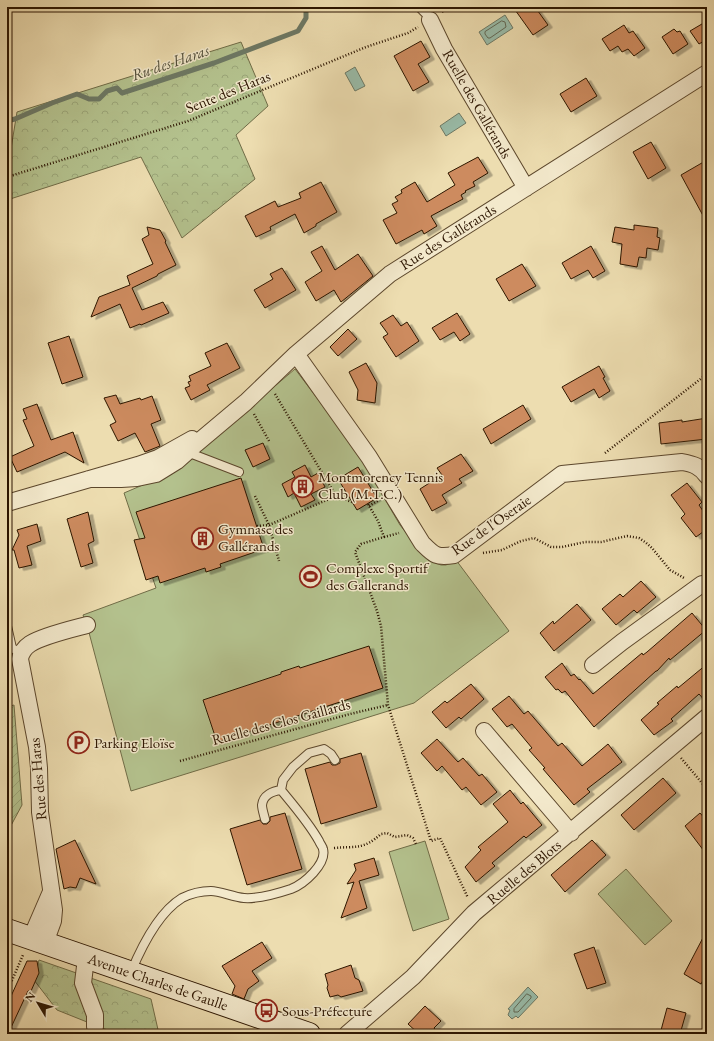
<svg xmlns="http://www.w3.org/2000/svg" width="714" height="1041" font-family="'EB Garamond',serif">
  <style>
    .grass { fill: #b4c28e; stroke: #706c47 }
    .forest { fill: url(#forest-crowns); stroke: #706c47 }
    .garden { fill: url(#garden-furrows); stroke: #706c47 }
    .water { fill: #99bca9; stroke: #6d7965 }
    .lines { fill: none; stroke-linecap: round; stroke-linejoin: round }
    .shore { stroke: #626854; stroke-width: 1 }
    .stream { stroke: #6d7965; stroke-width: 5 }
    .building { fill: #cd8b5e; stroke: #2c1500; filter: url(#shadow) }
    .lane-casing { stroke: #5c472c; stroke-width: 10 }
    .street-casing { stroke: #5c472c; stroke-width: 18 }
    .secondary-casing { stroke: #2c1500; stroke-width: 24 }
    .path { stroke: #2c1500; stroke-width: 2.5; stroke-dasharray: 1 2; stroke-linecap: butt }
    .lane { stroke: #f3e9cc; stroke-width: 8 }
    .street { stroke: #f3e9cc; stroke-width: 16 }
    .secondary { stroke: #f3e9cc; stroke-width: 22 }
    .labels { text-anchor: middle; stroke-width: 3; stroke-linejoin: round; paint-order: stroke }
    .street-label { font-size: 15px; fill: #2c1500; stroke: #f3e9cc }
    .poi-label { font-size: 15px; fill: #2c1500; stroke: #f3e9cc; text-anchor: start }
    .water-label { font-size: 16px; font-style: italic; fill: #524f3b; stroke: #f3e9cc }
  </style>
  <defs>
    <pattern id="forest-crowns" width="20" height="18" patternUnits="userSpaceOnUse"><rect width="20" height="18" fill="#b4c28e"/><path d="M2 6a3 3 0 1 1 6 0M12 15a3 3 0 1 1 6 0" fill="none" stroke="#9ba679"/></pattern>
    <pattern id="garden-furrows" width="10" height="10" patternUnits="userSpaceOnUse"><rect width="10" height="10" fill="#b4c28e"/><path d="M-1 1l2-2M0 10L10 0M9 11l2-2" fill="none" stroke="#9ba679"/></pattern>
    <filter id="shadow"><feDropShadow dx="4.5" dy="2.5" stdDeviation="0" flood-color="#0004"/></filter>
  </defs>
  <rect width="100%" height="100%" fill="#edddb0"/>
  <filter id="stains"><feTurbulence type="fractalNoise" baseFrequency=".005" numOctaves="4"/><feColorMatrix values="0 0 0 0 .2 0 0 0 0 .09 0 0 0 0 .02 0 0 0 .5 -.17"/></filter>
  <radialGradient id="worn" r=".72"><stop offset=".6" stop-color="#630" stop-opacity="0"/><stop offset="1" stop-color="#630" stop-opacity=".3"/></radialGradient>
  <path class="grass" d="M295 369 355 448 400 525 428 560 441 565H446L456 560 509 631 414 703 131 791 87 625 83 615 156 588 124 493 145 484 217 435Z
    M425 841 449 919 413 931 389 852Z
    M626 869 672 921 645 945 598 894Z"/>
  <path class="forest" d="M241 42 268 106 236 135 255 179 182 238 141 157 7 200V173L17 112Z
    M39 960 151 999 159 1034H117L57 1010 34 980Z"/>
  <path class="garden" d="M14 705 22 805 7 833V707Z"/>
  <path class="water" d="M505 15 513 28 487 45 479 32Z
    M355 67 365 86 355 91 345 73Z
    M459 113 466 123 446 136 440 126Z
    M528 987 538 997 518 1018 516 1016 512 1019 508 1015 510 1010 508 1009Z"/>
  <g class="lines">
    <path class="shore" d="M502 21 505 22 506 27 490 38H488L485 34V32Z
      M527 994 531 996V998L518 1012H514V1009Z"/>
    <path class="stream" d="M7 121 15 119 52 103 77 94 89 99H99L107 91 117 88 122 93 214 63 298 31 306 18V7"/>
  </g>
  <path class="building" d="M513 7H535L548 25 533 35Z
    M707 21V39L699 44 690 31Z
    M624 25 629 33 633 31 645 48 634 56 628 49 622 52 618 46 610 51 602 39Z
    M674 29 677 32 680 31 688 44 673 54 662 37Z
    M421 41 430 57 418 64 429 82 413 91 394 56Z
    M586 78 597 96 571 112 560 94Z
    M651 142 666 168 648 179 633 152Z
    M478 157 488 173 473 182 475 186 465 191 466 192 461 195 463 199 431 216 437 226 424 234 422 230 396 244 383 220 397 213 392 204 398 201 395 197 402 193 401 190 415 182 427 202 455 185 448 173Z
    M707 160V223L681 175Z
    M321 182 337 212 316 224V226L304 233 295 214 270 227 271 230 256 237 245 216 275 201 278 207 301 198 299 193Z
    M634 225 658 228 657 237 660 238 658 250 647 248 646 258 639 257 637 267 620 264 622 244 612 242 615 227 634 230Z
    M147 227 160 230 166 241 165 242 176 265 158 274 157 276 132 288 142 310 163 302 169 313 141 325 140 324 130 328 120 304 91 317 99 297 130 285 127 276 153 264 142 239 149 235Z
    M322 246 335 270 358 254 373 276 341 302 334 290 316 301 305 282 322 271 311 252Z
    M591 246 605 271 593 278 588 270 571 279 562 263Z
    M522 264 536 286 509 301 496 279Z
    M282 268 296 290 265 308 254 290 273 279 270 274Z
    M457 313 470 334 460 341 454 332 440 340 432 328Z
    M393 315 401 326 407 322 419 341 396 357 383 337 388 334 380 323Z
    M348 329 357 339 338 356 330 347Z
    M69 336 83 377 62 384 48 343Z
    M227 343 240 368 207 385 210 390 191 400 185 388 190 386 188 382 191 381 189 376 211 366 205 353Z
    M366 363 377 383 375 403 357 400 358 390 349 372Z
    M599 366 605 377 603 378 610 391 599 398 594 389 571 402 562 387Z
    M116 395 120 404 140 398 141 400 152 396 161 420 151 424 160 446 145 452 135 433 118 441 110 425 116 422 104 398Z
    M37 404 51 440 73 432 84 463 65 452 17 472 10 457 34 446 23 420 27 419 23 409Z
    M523 405 531 419 491 444 483 429Z
    M707 418V439L661 444 659 423 682 420V422Z
    M263 443 270 459 253 467 245 450Z
    M461 454 473 471 459 479 462 483 442 495 447 503 432 511 420 489 442 475 437 468Z
    M305 465 311 477 318 473 325 487 311 494 315 500 301 507 294 493 288 497 282 484 295 477 292 472Z
    M358 467 377 498 357 510 338 479Z
    M241 478 264 549 220 564 221 567 206 572 205 568 160 583 158 576 146 580 134 540 145 538 136 512Z
    M687 483 702 502 699 505 707 517V529L696 537 681 518 685 514 671 495Z
    M88 512 94 541 88 544 93 563 81 567 67 519Z
    M37 524 41 541 27 546 32 565 19 568 14 550H12L19 535 17 530Z
    M641 581 656 597 637 613 634 610 616 625 602 609 620 594 623 597Z
    M577 604 591 620 554 651 540 633 553 621 554 624Z
    M692 613 706 630 670 660 669 658 657 671H656L594 727 565 691 562 693 558 689 556 690 545 677 562 663 571 676 574 674 579 680 580 679 593 694 642 653 643 655 647 652Z
    M369 646 383 688 217 742 203 700 281 674V672L299 666 300 668Z
    M707 664V703L699 694 671 719 673 721 654 735 641 720 659 704 657 703 677 686 678 688Z
    M471 684 484 699 461 719 459 717 446 728 432 712 445 701 447 703Z
    M509 696 524 714 528 711 558 746 562 743 582 766 608 744 622 762 587 789 590 792 574 805 543 769 545 768 529 750 532 748 512 724 507 727 492 709Z
    M437 739 458 762 463 758 479 776 482 774 497 792 481 805 466 787 462 790 442 766 437 771 421 753Z
    M361 753 377 807 321 824 305 769 330 762 332 765H336L340 763V759Z
    M663 778 676 793 634 830 621 815Z
    M510 790 521 804 523 802 542 825 526 838 524 836 492 863 495 866 476 882 465 867 481 850 478 847 508 822 493 804Z
    M285 813 302 869 247 885 230 829 260 820 263 824H267L270 821V817Z
    M700 813 707 821V855L685 826Z
    M75 840 96 884 80 878 76 888 70 887 64 889 56 849Z
    M592 840 606 855 565 892 551 875Z
    M374 858 379 875 359 881 367 908 341 918 354 882 347 884 356 870 354 864Z
    M707 930V973L701 984 684 974Z
    M262 942 272 958 252 971 259 981 248 989 244 999 232 994 235 986 222 966Z
    M594 947 606 983 587 989 574 954Z
    M27 961H37L39 973 31 991H28L8 1034H7V1005Z
    M351 965 355 978 359 980 363 991 341 997 338 995 330 997 327 988 328 985 325 974Z
    M425 1006 441 1021 434 1028 438 1034H419L408 1024Z
    M667 1008 686 1013 680 1034H660Z"/>
  <g class="lines">
    <defs>
      <path id="lane" d="M419 7 428 16 430 20
        M187 452 239 472
        M7 626 12 648 21 653
        M265 819C264 815 262 809 262 805 263 795 273 791 281 790
        M131 972C141 948 159 912 182 898 190 894 202 891 211 891 220 891 233 897 244 898 257 899 279 893 291 889 304 884 327 864 323 849 323 847 320 844 319 841 309 823 295 807 281 790L283 780 293 767 309 753 324 749 331 754 335 760"/>
      <path id="street" d="M430 20 444 49 526 188
        M296 354 369 457 422 543C434 555 436 558 454 555L562 474 682 462C693 464 700 466 707 476
        M89 479H121L137 478 156 474 177 461 196 444 246 402 296 354 390 274 707 73
        M7 503 138 465 158 458 192 439
        M593 665 622 642 702 584
        M484 731 571 833
        M31 938 50 894
        M45 943 53 921 54 910 40 812 39 768 37 747 20 659C21 653 24 648 30 644 42 636 72 629 87 625
        M86 958 83 983 95 1015V1027
        M347 1034 413 977 474 913 707 717"/>
      <path id="secondary" d="M7 930 309 1034"/>
    </defs>
    <use href="#lane" class="lane-casing"/>
    <use href="#street" class="street-casing"/>
    <use href="#secondary" class="secondary-casing"/>
    <path class="path" d="M442 12 448 7
      M7 177 188 121 366 47 408 33 418 27
      M275 394 336 496 352 502
      M254 414 269 441
      M605 453 707 374
      M255 496 269 525 279 561
      M368 504 378 521 384 537 361 544 355 552 377 611 381 626 388 705 431 841 440 838 468 898
      M369 506 379 500
      M257 526 269 525 336 496
      M384 537 399 533
      M483 553 502 550 521 541 534 538 551 547H562L585 542H601L627 536 639 538 645 542 652 548 670 570 684 578
      M681 758 707 789
      M180 761 350 714 388 705
      M334 848C356 846 363 850 381 834L387 833 395 837 407 835 413 838 416 844
      M7 992 23 955"/>
    <use href="#lane" class="lane"/>
    <use href="#street" class="street"/>
    <use href="#secondary" class="secondary"/>
  </g>
  <defs>
    <symbol id="building-ring" viewBox="-11 -11 22 22"><circle r="9.5" fill="#f3e9cc" stroke="#8f2418" stroke-width="1.5"/><path d="M-4-6H4V6H1V3H-1V6H-4ZM-2.5-4.3h1.7v1.8h-1.7ZM.8-4.3h1.7v1.8H.8ZM-2.5-1h1.7V.8h-1.7ZM.8-1h1.7V.8H.8Z" fill="#8f2418"/></symbol>
    <symbol id="stadium-ring" viewBox="-11 -11 22 22"><circle r="9.5" fill="#f3e9cc" stroke="#8f2418" stroke-width="1.5"/><path d="M0-5a6.5 5 0 1 0 0 10a6.5 5 0 1 0 0-10ZM-3.5-1.8h7v3.6h-7Z" fill="#8f2418"/></symbol>
    <symbol id="parking-ring" viewBox="-11 -11 22 22"><circle r="9.5" fill="#f3e9cc" stroke="#8f2418" stroke-width="1.5"/><path d="M-3.5-5.5H1a3.5 3.5 0 0 1 0 7H-1V5.5H-3.5ZM-1-3.4V-.6H.8a1.4 1.4 0 0 0 0-2.8Z" fill="#8f2418"/></symbol>
    <symbol id="bus-ring" viewBox="-11 -11 22 22"><circle r="9.5" fill="#f3e9cc" stroke="#8f2418" stroke-width="1.5"/><path d="M-5-6H5V4H4V6H2V4H-2V6H-4V4H-5ZM-3.5-4V0h7V-4ZM-3.5 1.2v1.5H-2V1.2ZM2 1.2v1.5H3.5V1.2Z" fill="#8f2418"/></symbol>
  </defs>
  <g fill-rule="evenodd">
    <use href="#building-ring" x="290" y="474" width="25" height="25"/>
    <use href="#building-ring" x="190" y="526" width="25" height="25"/>
    <use href="#stadium-ring" x="298" y="564" width="25" height="25"/>
    <use href="#parking-ring" x="66" y="730" width="25" height="25"/>
    <use href="#bus-ring" x="254" y="998" width="25" height="25"/>
  </g>
  <g class="labels">
    <g class="street-label">
      <text transform="translate(228 92) rotate(-22)" y="5">Sente des Haras</text>
      <text transform="translate(477 104) rotate(60)" y="5">Ruelle des Gallérands</text>
      <text transform="translate(448 237) rotate(-32)" y="5">Rue des Gallérands</text>
      <text transform="translate(491 525) rotate(-35)" y="5">Rue de l'Oseraie</text>
      <text transform="translate(281 722) rotate(-15)" y="5">Ruelle des Clos Gaillards</text>
      <text transform="translate(38 779) rotate(-95)" y="5">Rue des Haras</text>
      <text transform="translate(524 872) rotate(-40)" y="5">Ruelle des Blots</text>
      <text transform="translate(158 982) rotate(19)" y="5">Avenue Charles de Gaulle</text>
    </g>
    <g class="poi-label">
      <text x="318" y="482">Montmorency Tennis<tspan x="318" dy="17">Club (M.T.C.)</tspan></text>
      <text x="218" y="534">Gymnase des<tspan x="218" dy="17">Gallérands</tspan></text>
      <text x="326" y="573">Complexe Sportif<tspan x="326" dy="17">des Gallerands</tspan></text>
      <text x="94" y="748">Parking Eloïse</text>
      <text x="282" y="1016">Sous-Préfecture</text>
    </g>
    <g class="water-label">
      <text transform="translate(170 62) rotate(-19)" y="6">Ru des Haras</text>
    </g>
  </g>
  <rect width="714" height="1041" fill="none" stroke="#edddb0" stroke-width="24"/>
  <rect x="8" y="8" width="698" height="1025" fill="none" stroke="#2c1500" stroke-width="2"/>
  <rect x="12" y="12" width="690" height="1017" fill="none" stroke="#2c1500"/>
  <g transform="translate(38 1003) rotate(308)" stroke="#f3e9cc" stroke-width="3" paint-order="stroke">
  <path d="M0-3L7 15L0 10L-7 15Z" fill="#2c1500"/>
  <text y="-6" font-size="11" font-weight="bold" text-anchor="middle" fill="#2c1500">N</text>
  </g>
  <rect width="100%" height="100%" filter="url(#stains)"/>
  <rect width="100%" height="100%" fill="url(#worn)"/>
</svg>
